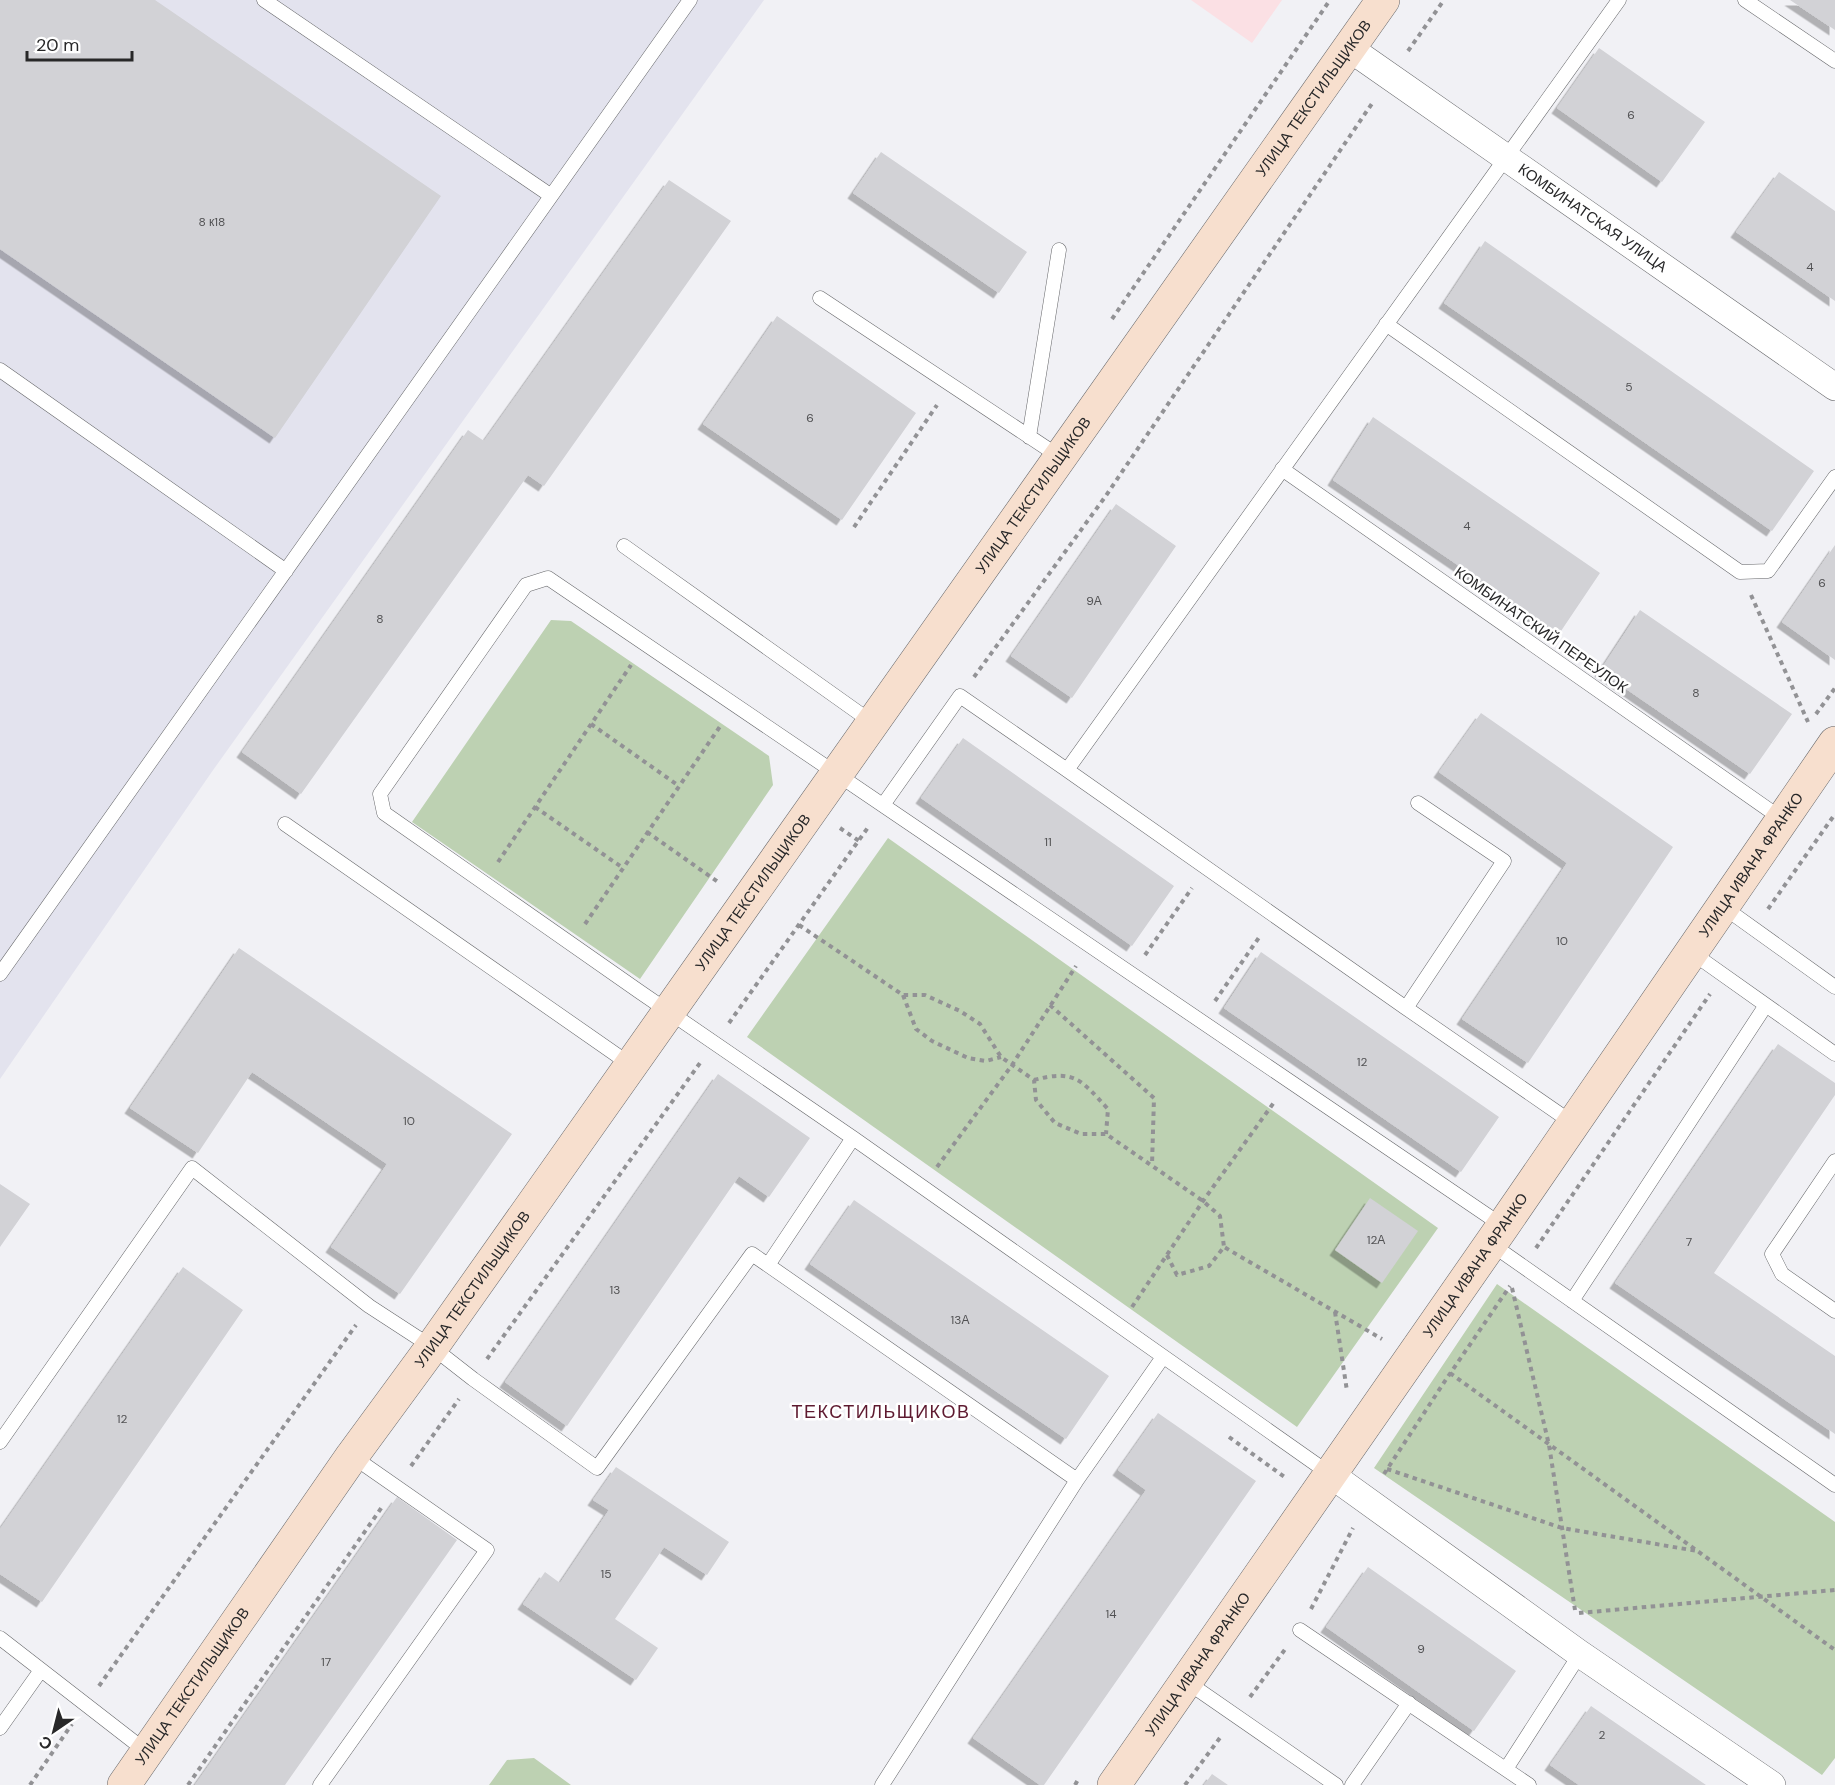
<svg xmlns="http://www.w3.org/2000/svg" width="1835" height="1785" font-family="'DM Sans',sans-serif">
  <style>
    .built { fill: #e3e3ee }
    .education { fill: #fbe0e4 }
    .green { fill: #bdd1b2 }
    .building { fill: #d2d2d6; filter: url(#shadow) }
    .lines { fill: none; stroke-linecap: round; stroke-linejoin: round }
    .lane-casing { stroke: #66676a; stroke-width: 15 }
    .street-casing { stroke: #66676a; stroke-width: 28 }
    .secondary-casing { stroke: #66676a; stroke-width: 34 }
    .path { stroke: #929295; stroke-width: 4; stroke-dasharray: 4.5 4.5; stroke-linecap: butt }
    .lane { stroke: #fff; stroke-width: 14 }
    .street { stroke: #fff; stroke-width: 27 }
    .secondary { stroke: #f7dfce; stroke-width: 33 }
    .labels { text-anchor: middle; stroke-width: 5; stroke-linejoin: round; paint-order: stroke }
    .number-label { font-size: 12px; fill: #525254 }
    .street-label { font-size: 15px; fill: #282829; stroke: #fff }
    .quarter-label { font-size: 18px; letter-spacing: 1.5px; fill: #5e1a30; stroke: #fff }
  </style>
  <defs>
    <filter id="shadow"><feDropShadow dx="-5.5" dy="5.5" stdDeviation="0" flood-color="#0004"/></filter>
  </defs>
  <rect width="100%" height="100%" fill="#f1f1f5"/>
  <path class="built" d="M0 0H764L211 773 0 1079Z"/>
  <path class="education" d="M1191 0H1282L1252 43Z"/>
  <path class="green" d="M551 620 571 621 769 756 773 785 640 979 412 822Z
    M888 838 1438 1228 1297 1427 747 1037Z
    M1497 1284 1835 1522V1758L1822 1775 1374 1468Z
    M534 1758 571 1785H489L507 1760Z"/>
  <path class="building" d="M0 0H155L441 196 275 438 0 249Z
    M1790 0H1835V30Z
    M1599 48 1705 122 1662 182 1557 108Z
    M881 152 1027 252 999 293 853 193Z
    M1779 172 1835 211V301L1736 232Z
    M669 180 731 221 544 486 528 475 301 794 242 752 468 430 484 441Z
    M1485 241 1814 471 1772 531 1444 303Z
    M777 316 916 413 842 520 703 424Z
    M1373 417 1600 573 1559 634 1333 480Z
    M1116 504 1176 546 1072 698 1011 656Z
    M1835 545V660L1782 622Z
    M1640 610 1792 714 1750 774 1600 671Z
    M1481 713 1673 847 1528 1063 1462 1019 1567 863 1439 772Z
    M963 738 1174 886 1132 946 921 798Z
    M239 948 512 1134 400 1294 331 1247 387 1164 252 1072 198 1153 130 1108Z
    M1261 952 1499 1117 1461 1172 1224 1008Z
    M1778 1044 1835 1083V1095L1714 1273 1835 1356V1434L1615 1283Z
    M718 1074 810 1138 769 1197 739 1176 567 1426 505 1382Z
    M0 1184 30 1204 0 1247Z
    M1370 1198 1418 1231 1382 1283 1335 1250Z
    M854 1200 1109 1376 1066 1439 810 1264Z
    M183 1267 243 1310 42 1602 0 1574V1529Z
    M1158 1413 1256 1481 1044 1785H1040L973 1738 1146 1490 1118 1470Z
    M616 1467 729 1542 707 1575 664 1547 615 1619 658 1648 636 1680 523 1604 545 1572 560 1583 609 1510 593 1500Z
    M397 1497 457 1540 285 1785H195Z
    M1368 1567 1516 1671 1474 1731 1326 1627Z
    M1591 1706 1706 1785H1579L1550 1765Z
    M1212 1774 1228 1785H1204Z"/>
  <g class="lines">
    <defs>
      <path id="lane" d="M264 0 550 195
        M1745 0 1835 61
        M820 298 1060 457
        M1386 324 1740 572 1768 571 1835 477
        M0 370 286 571
        M1029 437 1059 250
        M1282 469 1782 819
        M624 546 873 723
        M1418 803 1504 861 1406 1008 1574 1124
        M883 805 960 696 1067 770
        M285 824 631 1065
        M1722 906 1835 987
        M1691 952 1835 1054
        M0 974 690 0
        M1406 1008 1067 770 1619 0
        M1835 1161 1772 1254 1782 1274 1835 1311
        M1491 1244 1835 1485
        M768 1265 853 1138
        M1572 1301 1766 1005
        M0 1442 192 1168 369 1306 432 1347 473 1379 597 1468 752 1254 1077 1480
        M1330 1474 853 1138 640 992 384 813 380 794 526 585 548 578 1503 1226
        M1300 1630 1529 1785
        M0 1638 147 1752
        M1187 1682 1336 1785
        M0 1728 41 1670
        M1506 1769 1580 1654
        M320 1785 487 1550 352 1456
        M882 1785 1077 1480 1163 1357
        M1352 1785 1409 1703"/>
      <g id="street">
        <path id="s1" d="M1349 48 1835 387"/>
        <path d="M1330 1474 1580 1654 1772 1785"/>
      </g>
      <g id="secondary">
        <path id="s2" d="M124 1785 352 1456 432 1347 1383 0"/>
        <path id="s3" d="M1114 1785 1503 1226 1835 743"/>
      </g>
    </defs>
    <use href="#lane" class="lane-casing"/>
    <use href="#street" class="street-casing"/>
    <use href="#secondary" class="secondary-casing"/>
    <path class="path" d="M1408 51 1444 0
      M1112 319 1330 0
      M854 527 937 405
      M1751 595 1808 722
      M974 677 1105 497 1373 102
      M1816 714 1835 688
      M591 724 679 786
      M535 807 623 868
      M840 828 859 841
      M647 832 718 882
      M498 862 631 665
      M1768 909 1835 814
      M585 924 721 725
      M799 925 903 995H925L960 1011 980 1024 1001 1057 1034 1080 1036 1100 1055 1123 1081 1134H1106L1203 1201 1220 1216 1224 1247
      M1145 955 1192 888
      M903 995 916 1029 932 1041 968 1058 986 1061 1001 1057
      M1215 1001 1260 936
      M1050 1005 1154 1098 1152 1165
      M729 1023 869 826
      M1034 1080C1075 1069 1081 1080 1108 1109L1106 1134
      M937 1167 1012 1065 1076 966
      M1536 1248 1710 994
      M1167 1255 1177 1275 1209 1266 1224 1247 1382 1339
      M1512 1288 1549 1445 1575 1610
      M1132 1307 1203 1201 1275 1101
      M1335 1312 1347 1391
      M487 1359 700 1063
      M1450 1373 1835 1650
      M1229 1437 1286 1478
      M411 1466 459 1399
      M1387 1469 1562 1528 1697 1551
      M1384 1474 1445 1381 1510 1286
      M1311 1609 1353 1528
      M1579 1613 1835 1590
      M99 1686 356 1325
      M1250 1697 1286 1648
      M30 1785 72 1724
      M188 1785 382 1507
      M1075 1785 1079 1778
      M1185 1785 1222 1735"/>
    <use href="#lane" class="lane"/>
    <use href="#street" class="street"/>
    <use href="#secondary" class="secondary"/>
  </g>
  <g class="labels">
    <g class="number-label">
      <text x="1631" y="119">6</text>
      <text x="212" y="226">8 к18</text>
      <text x="1810" y="271">4</text>
      <text x="1629" y="391">5</text>
      <text x="810" y="422">6</text>
      <text x="1467" y="530">4</text>
      <text x="1822" y="587">6</text>
      <text x="1094" y="605">9А</text>
      <text x="380" y="623">8</text>
      <text x="1696" y="697">8</text>
      <text x="1048" y="846">11</text>
      <text x="1562" y="945">10</text>
      <text x="1362" y="1066">12</text>
      <text x="409" y="1125">10</text>
      <text x="1376" y="1244">12А</text>
      <text x="1689" y="1246">7</text>
      <text x="615" y="1294">13</text>
      <text x="960" y="1324">13А</text>
      <text x="122" y="1423">12</text>
      <text x="606" y="1578">15</text>
      <text x="1111" y="1618">14</text>
      <text x="1421" y="1653">9</text>
      <text x="326" y="1666">17</text>
      <text x="1602" y="1739">2</text>
    </g>
    <g class="street-label">
      <text dy="5" stroke="none"><textPath href="#s2" startOffset="2064">УЛИЦА ТЕКСТИЛЬЩИКОВ</textPath></text>
      <text dy="5" stroke="none"><textPath href="#s1" startOffset="297">КОМБИНАТСКАЯ УЛИЦА</textPath></text>
      <text dy="5" stroke="none"><textPath href="#s2" startOffset="1578">УЛИЦА ТЕКСТИЛЬЩИКОВ</textPath></text>
      <text transform="translate(1541 630) rotate(35)" y="5">КОМБИНАТСКИЙ ПЕРЕУЛОК</text>
      <text dy="5" stroke="none"><textPath href="#s3" startOffset="1119">УЛИЦА ИВАНА ФРАНКО</textPath></text>
      <text dy="5" stroke="none"><textPath href="#s2" startOffset="1092">УЛИЦА ТЕКСТИЛЬЩИКОВ</textPath></text>
      <text dy="5" stroke="none"><textPath href="#s3" startOffset="633">УЛИЦА ИВАНА ФРАНКО</textPath></text>
      <text dy="5" stroke="none"><textPath href="#s2" startOffset="606">УЛИЦА ТЕКСТИЛЬЩИКОВ</textPath></text>
      <text dy="5" stroke="none"><textPath href="#s3" startOffset="147">УЛИЦА ИВАНА ФРАНКО</textPath></text>
      <text dy="5" stroke="none"><textPath href="#s2" startOffset="120">УЛИЦА ТЕКСТИЛЬЩИКОВ</textPath></text>
    </g>
    <g class="quarter-label">
      <text x="881" y="1418">ТЕКСТИЛЬЩИКОВ</text>
    </g>
  </g>
  <g transform="translate(54 1731) rotate(215)" stroke="#ffffff" stroke-width="4.5" paint-order="stroke">
  <path d="M0-4.5L10 22L0 15L-10 22Z" fill="#282829"/>
  <text y="-9" font-size="16" font-weight="bold" text-anchor="middle" fill="#282829">С</text>
  </g>
  <path d="M27 51v9h105v-9" fill="none" stroke="#282829" stroke-width="3"/>
  <text x="36" y="51" font-size="18" fill="#282829" stroke="#ffffff" stroke-width="4.5" paint-order="stroke">20 m</text>
</svg>
